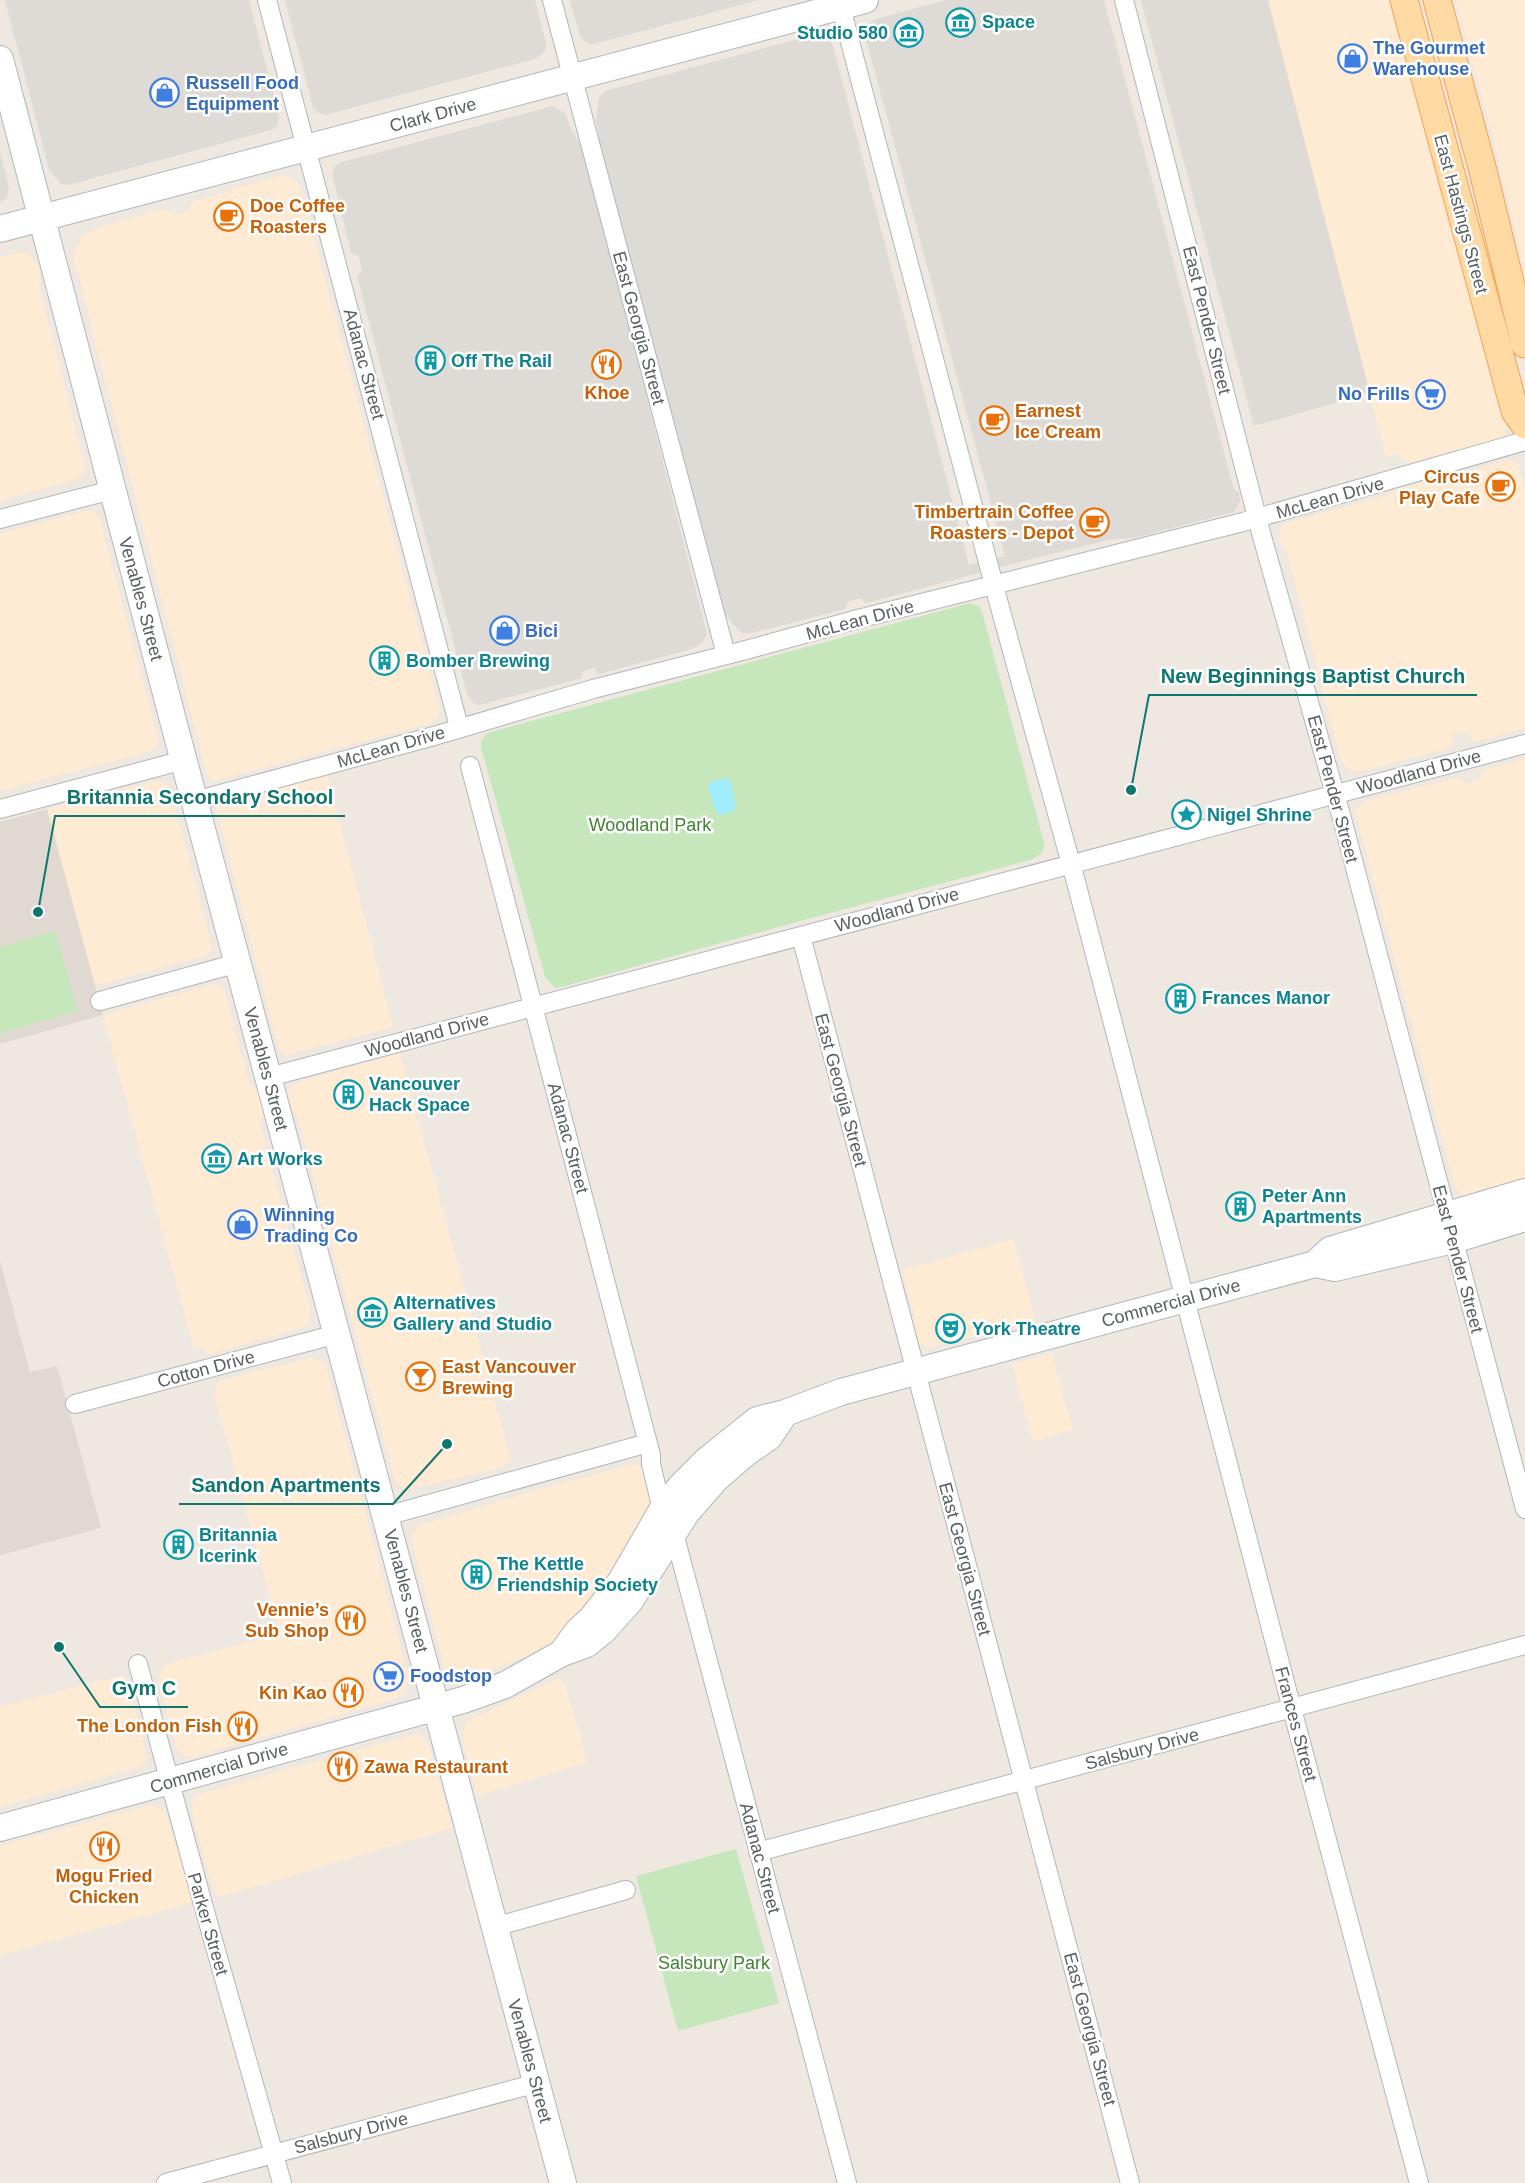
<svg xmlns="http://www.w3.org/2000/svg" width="1525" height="2183" font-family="Helvetica,sans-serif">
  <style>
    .commercial { fill: #ffebd4 }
    .industrial { fill: #dedad6 }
    .education { fill: #e0d9d2 }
    .green { fill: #c6e7bb }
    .water { fill: #9fedff }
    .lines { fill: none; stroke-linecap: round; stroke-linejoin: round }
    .street-casing { stroke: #b2b6b9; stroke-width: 20 }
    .secondary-casing { stroke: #b0b7ba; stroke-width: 28 }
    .primary-casing { stroke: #f9a04f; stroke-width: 29 }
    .street { stroke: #fff; stroke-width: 18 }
    .secondary { stroke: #fff; stroke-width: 26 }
    .primary { stroke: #ffdaa4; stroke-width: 27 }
    .labels { text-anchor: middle; stroke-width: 5; stroke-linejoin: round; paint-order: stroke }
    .culture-label { font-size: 18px; font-weight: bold; fill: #0d838f; stroke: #fff; text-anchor: start }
    .shop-label { font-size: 18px; font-weight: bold; fill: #366cbe; stroke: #fff; text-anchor: start }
    .street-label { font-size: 18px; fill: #596063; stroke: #fff }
    .food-label { font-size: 18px; font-weight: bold; fill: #c56008; stroke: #fff; text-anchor: end }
    .park-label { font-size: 18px; fill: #40842f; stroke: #fff }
    .leader { fill: none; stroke: #0f766e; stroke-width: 2 }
    .callout-dot { fill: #0f766e; stroke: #fff; stroke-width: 2 }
    .callout-label { font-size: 20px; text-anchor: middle; font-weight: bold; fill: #0f766e; stroke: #fff; stroke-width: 5; stroke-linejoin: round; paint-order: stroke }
  </style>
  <rect width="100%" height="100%" fill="#eee8e1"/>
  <path class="commercial" d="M1267 0H1389L1506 422 1505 434 1500 439 1409 463 1398 454 1386 457Z
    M1456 0H1525V271L1495 145Z
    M284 175 296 181 300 186 439 707V713L433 722 428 724 213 781 207 775 74 258 75 250 82 236 102 227 164 209 174 215 189 211 191 202Z
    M22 252 31 256 38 264 40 274 39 286 85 468 84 474 75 480 0 500V257Z
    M1507 460H1511L1518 464 1525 487V728L1477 741 1472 740 1468 731 1452 734V746L1450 748 1360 771 1349 770 1341 761 1286 548 1279 540 1280 529 1286 523 1386 496 1403 488Z
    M85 511H91L99 516 158 739V745L151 751 0 791V534Z
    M1525 759V1182L1470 1197 1464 1196 1455 1187 1356 813 1360 806 1367 801 1457 778 1466 784 1479 780 1483 770Z
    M327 773 393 1027 286 1055 279 1049 216 808 218 804Z
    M156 781H163L170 789 212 948 206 956 95 985 47 809Z
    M214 984 223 987 249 1083 258 1091 264 1113 260 1125 310 1309V1317L309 1322 302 1328 209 1354 201 1346 194 1348 103 1015Z
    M400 1053 511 1461 504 1463 503 1467 411 1489 403 1488 395 1481 297 1115 289 1105 287 1098 290 1088 298 1082Z
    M1014 1239 1035 1320 929 1348 919 1343 913 1322 914 1314 902 1270Z
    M1052 1353 1073 1430 1033 1441 1012 1364Z
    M311 1358 318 1359 325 1365 363 1502 407 1672 408 1681 401 1695 392 1700 192 1757 185 1756 177 1749 159 1685V1676L166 1664 280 1634 214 1393 219 1381Z
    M632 1465H637L647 1470 655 1498 615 1576 574 1626 544 1650 463 1681 458 1683 450 1680 446 1674 412 1542V1536L418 1526 541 1489Z
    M123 1675 129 1686 147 1756 145 1765 0 1807V1707Z
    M559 1678 566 1686 587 1762 477 1796 463 1739V1732L468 1721Z
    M416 1734 425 1738 429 1745 452 1828 226 1895 215 1896 193 1815 192 1808 196 1795Z
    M148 1806H157L165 1812 192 1899 187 1904 0 1955V1846Z"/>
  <path class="industrial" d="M5 0H249L279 116 278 124 274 129 68 185 61 184 49 169Z
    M285 0H535L546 43V50L538 58 325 115 319 113 313 107Z
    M570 0H759L590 45 580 37Z
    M946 0H1104L1234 490 1239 493 1240 501 1237 508 1233 512 1135 538 1112 539 1016 563 866 603 860 598 848 602 845 609 752 633H743L738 630 721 609 601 148 596 120 599 98 605 91 813 35 821 34 828 38 833 46 969 565 1005 556 866 39 868 24 876 19Z
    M1141 0H1268L1370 393 1254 426Z
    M553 106 566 114 570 127 584 151 707 634 702 643 692 649 599 674 594 668 582 672V678L479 705 474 703 467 694 357 276 362 271 358 255 351 253 332 174 335 166 342 162Z
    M0 152 9 187 7 198 0 203Z"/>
  <path class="education" d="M47 809 103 1015 0 1044V822Z
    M0 1261 30 1372 57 1366 101 1528 0 1555Z"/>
  <path class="green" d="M970 603 979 606 983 615 1044 843C1045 852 1038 856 1030 860L815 917 558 988 554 987 545 977 481 747V742L487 733Z
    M55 931 78 1011 0 1033V947Z
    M736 1849 779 2003 678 2031 636 1876Z"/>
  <path class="water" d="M725 778 730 781 736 806 733 811 720 815 716 812 708 786 711 782Z"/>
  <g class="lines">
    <defs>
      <path id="street" d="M267 0 459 727
        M552 0 726 655
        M839 0 999 604 1076 882 1292 1709 1419 2183
        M1124 0 1261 533 1341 815 1525 1509
        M0 519 112 490
        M470 766 651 1455V1464L662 1510
        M195 801 434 736 593 689 746 650 858 619 1243 522 1525 441
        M0 809 184 760
        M801 936 1130 2183
        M100 1001 238 963
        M269 1077 1525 744
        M75 1404 337 1334
        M386 1516 648 1443
        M674 1533 847 2183
        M138 1664 204 1908 282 2183
        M758 1852 1525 1645
        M494 1927 626 1890
        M166 2183 537 2083"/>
      <path id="secondary" d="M0 59 175 728 563 2183
        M0 229 865 0
        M1315 1264 1335 1268 1453 1240 1525 1218
        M562 1653 578 1631 592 1618 621 1581 662 1510 680 1487 706 1461 757 1420 785 1413 841 1392 1315 1264 1330 1250 1525 1192
        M0 1828 463 1700 505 1685 562 1653 587 1644 603 1631 630 1601 687 1512 716 1479 746 1453 769 1437 785 1413"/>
      <path id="primary" d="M1404 0 1515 411 1525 425
        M1437 0 1483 171 1525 344"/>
    </defs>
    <use href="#street" class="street-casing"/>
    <use href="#secondary" class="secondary-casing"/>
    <use href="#primary" class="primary-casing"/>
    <use href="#street" class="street"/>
    <use href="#secondary" class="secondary"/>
    <use href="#primary" class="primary"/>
  </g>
  <defs>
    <symbol id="museum-ring" viewBox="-11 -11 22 22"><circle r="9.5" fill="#fff" stroke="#0f9aa8" stroke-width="1.5"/><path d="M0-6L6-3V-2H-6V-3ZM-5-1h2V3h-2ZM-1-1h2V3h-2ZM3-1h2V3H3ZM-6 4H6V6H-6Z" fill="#0f9aa8"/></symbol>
    <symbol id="shop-ring" viewBox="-11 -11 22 22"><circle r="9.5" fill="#fff" stroke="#3f7fe0" stroke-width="1.5"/><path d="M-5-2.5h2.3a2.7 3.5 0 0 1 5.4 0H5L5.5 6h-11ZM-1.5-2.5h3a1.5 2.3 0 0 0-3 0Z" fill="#3f7fe0"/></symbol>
    <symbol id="cafe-ring" viewBox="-11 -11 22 22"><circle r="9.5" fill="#fff" stroke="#e8710a" stroke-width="1.5"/><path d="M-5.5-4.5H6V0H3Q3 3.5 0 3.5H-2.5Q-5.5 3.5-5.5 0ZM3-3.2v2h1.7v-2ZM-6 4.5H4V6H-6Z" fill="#e8710a"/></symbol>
    <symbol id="building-ring" viewBox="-11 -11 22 22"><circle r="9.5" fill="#fff" stroke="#0f9aa8" stroke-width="1.5"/><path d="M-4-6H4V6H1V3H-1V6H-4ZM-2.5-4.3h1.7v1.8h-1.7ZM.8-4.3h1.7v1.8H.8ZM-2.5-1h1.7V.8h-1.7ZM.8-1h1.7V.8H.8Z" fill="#0f9aa8"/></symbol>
    <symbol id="restaurant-ring" viewBox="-11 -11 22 22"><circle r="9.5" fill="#fff" stroke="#e8710a" stroke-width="1.5"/><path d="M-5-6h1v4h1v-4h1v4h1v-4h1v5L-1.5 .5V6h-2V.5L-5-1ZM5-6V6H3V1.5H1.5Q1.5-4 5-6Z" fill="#e8710a"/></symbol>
    <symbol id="supermarket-ring" viewBox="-11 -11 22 22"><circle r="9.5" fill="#fff" stroke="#3f7fe0" stroke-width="1.5"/><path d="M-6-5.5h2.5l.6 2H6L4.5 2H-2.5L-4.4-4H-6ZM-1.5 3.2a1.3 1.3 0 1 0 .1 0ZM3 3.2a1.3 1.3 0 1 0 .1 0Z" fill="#3f7fe0"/></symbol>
    <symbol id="sight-ring" viewBox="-11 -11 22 22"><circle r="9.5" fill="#fff" stroke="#0f9aa8" stroke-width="1.5"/><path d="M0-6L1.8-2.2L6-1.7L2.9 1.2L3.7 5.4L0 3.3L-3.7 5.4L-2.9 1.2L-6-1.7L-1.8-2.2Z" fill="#0f9aa8"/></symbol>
    <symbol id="theatre-ring" viewBox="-11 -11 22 22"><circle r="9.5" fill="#fff" stroke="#0f9aa8" stroke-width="1.5"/><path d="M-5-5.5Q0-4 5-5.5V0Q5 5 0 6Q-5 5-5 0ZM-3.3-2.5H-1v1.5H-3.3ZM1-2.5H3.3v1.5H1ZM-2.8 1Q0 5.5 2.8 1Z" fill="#0f9aa8"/></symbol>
    <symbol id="bar-ring" viewBox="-11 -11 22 22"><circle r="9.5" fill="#fff" stroke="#e8710a" stroke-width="1.5"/><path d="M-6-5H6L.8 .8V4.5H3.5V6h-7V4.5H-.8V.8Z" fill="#e8710a"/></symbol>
  </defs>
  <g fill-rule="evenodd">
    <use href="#museum-ring" x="944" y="6" width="33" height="33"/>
    <use href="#museum-ring" x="892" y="16" width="33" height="33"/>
    <use href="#shop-ring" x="1336" y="42" width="33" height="33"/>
    <use href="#shop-ring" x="148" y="76" width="33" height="33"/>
    <use href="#cafe-ring" x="212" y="200" width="33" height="33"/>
    <use href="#building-ring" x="414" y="344" width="33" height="33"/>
    <use href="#restaurant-ring" x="590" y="348" width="33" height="33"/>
    <use href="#supermarket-ring" x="1414" y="378" width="33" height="33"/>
    <use href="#cafe-ring" x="978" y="404" width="33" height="33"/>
    <use href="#cafe-ring" x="1484" y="470" width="33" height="33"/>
    <use href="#cafe-ring" x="1078" y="506" width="33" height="33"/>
    <use href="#shop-ring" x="488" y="614" width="33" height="33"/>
    <use href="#building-ring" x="368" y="644" width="33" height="33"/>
    <use href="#sight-ring" x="1170" y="798" width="33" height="33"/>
    <use href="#building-ring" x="1164" y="982" width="33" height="33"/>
    <use href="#building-ring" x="332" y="1078" width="33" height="33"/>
    <use href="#museum-ring" x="200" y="1142" width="33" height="33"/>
    <use href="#building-ring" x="1224" y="1190" width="33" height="33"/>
    <use href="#shop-ring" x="226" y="1208" width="33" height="33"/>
    <use href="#museum-ring" x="356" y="1296" width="33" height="33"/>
    <use href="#theatre-ring" x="934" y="1312" width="33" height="33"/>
    <use href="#bar-ring" x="404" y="1360" width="33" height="33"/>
    <use href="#building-ring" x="162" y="1528" width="33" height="33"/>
    <use href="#building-ring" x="460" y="1558" width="33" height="33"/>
    <use href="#restaurant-ring" x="334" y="1604" width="33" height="33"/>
    <use href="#supermarket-ring" x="372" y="1660" width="33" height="33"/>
    <use href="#restaurant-ring" x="332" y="1676" width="33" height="33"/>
    <use href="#restaurant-ring" x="226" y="1710" width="33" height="33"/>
    <use href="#restaurant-ring" x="326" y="1750" width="33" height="33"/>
    <use href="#restaurant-ring" x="88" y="1830" width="33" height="33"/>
  </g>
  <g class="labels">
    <g class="culture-label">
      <text x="982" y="28">Space</text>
      <text x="888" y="39" text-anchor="end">Studio 580</text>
      <text x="451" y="367">Off The Rail</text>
      <text x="406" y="667">Bomber Brewing</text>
      <text x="1207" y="821">Nigel Shrine</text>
      <text x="1202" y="1004">Frances Manor</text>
      <text x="369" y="1090">Vancouver<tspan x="369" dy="21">Hack Space</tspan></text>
      <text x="237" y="1165">Art Works</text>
      <text x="1262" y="1202">Peter Ann<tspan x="1262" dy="21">Apartments</tspan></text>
      <text x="393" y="1309">Alternatives<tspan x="393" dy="21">Gallery and Studio</tspan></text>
      <text x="972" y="1335">York Theatre</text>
      <text x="199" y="1541">Britannia<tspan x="199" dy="21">Icerink</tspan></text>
      <text x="497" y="1570">The Kettle<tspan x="497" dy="21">Friendship Society</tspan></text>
    </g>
    <g class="shop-label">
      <text x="1373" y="54">The Gourmet<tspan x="1373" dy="21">Warehouse</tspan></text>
      <text x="186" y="89">Russell Food<tspan x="186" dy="21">Equipment</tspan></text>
      <text x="1410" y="400" text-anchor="end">No Frills</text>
      <text x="525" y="637">Bici</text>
      <text x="264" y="1221">Winning<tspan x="264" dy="21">Trading Co</tspan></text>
      <text x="410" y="1682">Foodstop</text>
    </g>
    <g class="street-label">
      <text transform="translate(433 115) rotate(-15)" y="6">Clark Drive</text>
      <text transform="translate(1461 214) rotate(75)" y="6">East Hastings Street</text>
      <text transform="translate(1207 320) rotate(76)" y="6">East Pender Street</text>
      <text transform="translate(639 328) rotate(75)" y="6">East Georgia Street</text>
      <text transform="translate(364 364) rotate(75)" y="6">Adanac Street</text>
      <text transform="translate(1330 498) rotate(-16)" y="6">McLean Drive</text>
      <text transform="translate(141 599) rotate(75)" y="6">Venables Street</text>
      <text transform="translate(860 620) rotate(-15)" y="6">McLean Drive</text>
      <text transform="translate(391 747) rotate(-16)" y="6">McLean Drive</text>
      <text transform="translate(1419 772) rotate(-15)" y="6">Woodland Drive</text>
      <text transform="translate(1333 789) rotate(75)" y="6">East Pender Street</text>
      <text transform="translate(897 910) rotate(-15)" y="6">Woodland Drive</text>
      <text transform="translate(427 1035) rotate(-15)" y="6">Woodland Drive</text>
      <text transform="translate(266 1069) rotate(75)" y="6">Venables Street</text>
      <text transform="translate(841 1090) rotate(75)" y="6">East Georgia Street</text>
      <text transform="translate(568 1138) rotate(75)" y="6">Adanac Street</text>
      <text transform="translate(1458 1259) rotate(75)" y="6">East Pender Street</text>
      <text transform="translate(1171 1303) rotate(-15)" y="6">Commercial Drive</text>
      <text transform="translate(206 1369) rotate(-15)" y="6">Cotton Drive</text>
      <text transform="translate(965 1559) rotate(75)" y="6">East Georgia Street</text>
      <text transform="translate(406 1591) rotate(75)" y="6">Venables Street</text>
      <text transform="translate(1296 1724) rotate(75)" y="6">Frances Street</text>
      <text transform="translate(1142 1749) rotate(-15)" y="6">Salsbury Drive</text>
      <text transform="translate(219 1768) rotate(-16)" y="6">Commercial Drive</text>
      <text transform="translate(760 1858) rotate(75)" y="6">Adanac Street</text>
      <text transform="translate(208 1924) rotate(74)" y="6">Parker Street</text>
      <text transform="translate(1090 2029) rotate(75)" y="6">East Georgia Street</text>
      <text transform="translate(530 2061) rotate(75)" y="6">Venables Street</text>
      <text transform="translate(351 2133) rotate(-15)" y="6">Salsbury Drive</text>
    </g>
    <g class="food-label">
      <text x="250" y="212" text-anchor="start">Doe Coffee<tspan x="250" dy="21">Roasters</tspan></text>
      <text x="607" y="399" text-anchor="middle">Khoe</text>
      <text x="1015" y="417" text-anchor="start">Earnest<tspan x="1015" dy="21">Ice Cream</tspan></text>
      <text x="1480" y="483">Circus<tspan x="1480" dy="21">Play Cafe</tspan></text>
      <text x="1074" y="518">Timbertrain Coffee<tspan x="1074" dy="21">Roasters - Depot</tspan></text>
      <text x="442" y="1373" text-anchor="start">East Vancouver<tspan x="442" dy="21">Brewing</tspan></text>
      <text x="329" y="1616">Vennie’s<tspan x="329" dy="21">Sub Shop</tspan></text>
      <text x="327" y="1699">Kin Kao</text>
      <text x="222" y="1732">The London Fish</text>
      <text x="364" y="1773" text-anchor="start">Zawa Restaurant</text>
      <text x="104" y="1882" text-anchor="middle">Mogu Fried<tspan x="104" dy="21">Chicken</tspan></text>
    </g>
    <g class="park-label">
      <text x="650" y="831">Woodland Park</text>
      <text x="714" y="1969">Salsbury Park</text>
    </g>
  </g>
  <path class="leader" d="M1131 790L1149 695H1477M38 912L55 816H345M447 1444L393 1504H179M59 1647L100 1707H188"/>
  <g class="callout-dot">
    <circle cx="1131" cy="790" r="6"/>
    <circle cx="38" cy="912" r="6"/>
    <circle cx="447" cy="1444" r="6"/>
    <circle cx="59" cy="1647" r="6"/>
  </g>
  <g class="callout-label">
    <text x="1313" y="683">New Beginnings Baptist Church</text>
    <text x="200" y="804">Britannia Secondary School</text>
    <text x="286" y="1492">Sandon Apartments</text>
    <text x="144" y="1695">Gym C</text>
  </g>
</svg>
